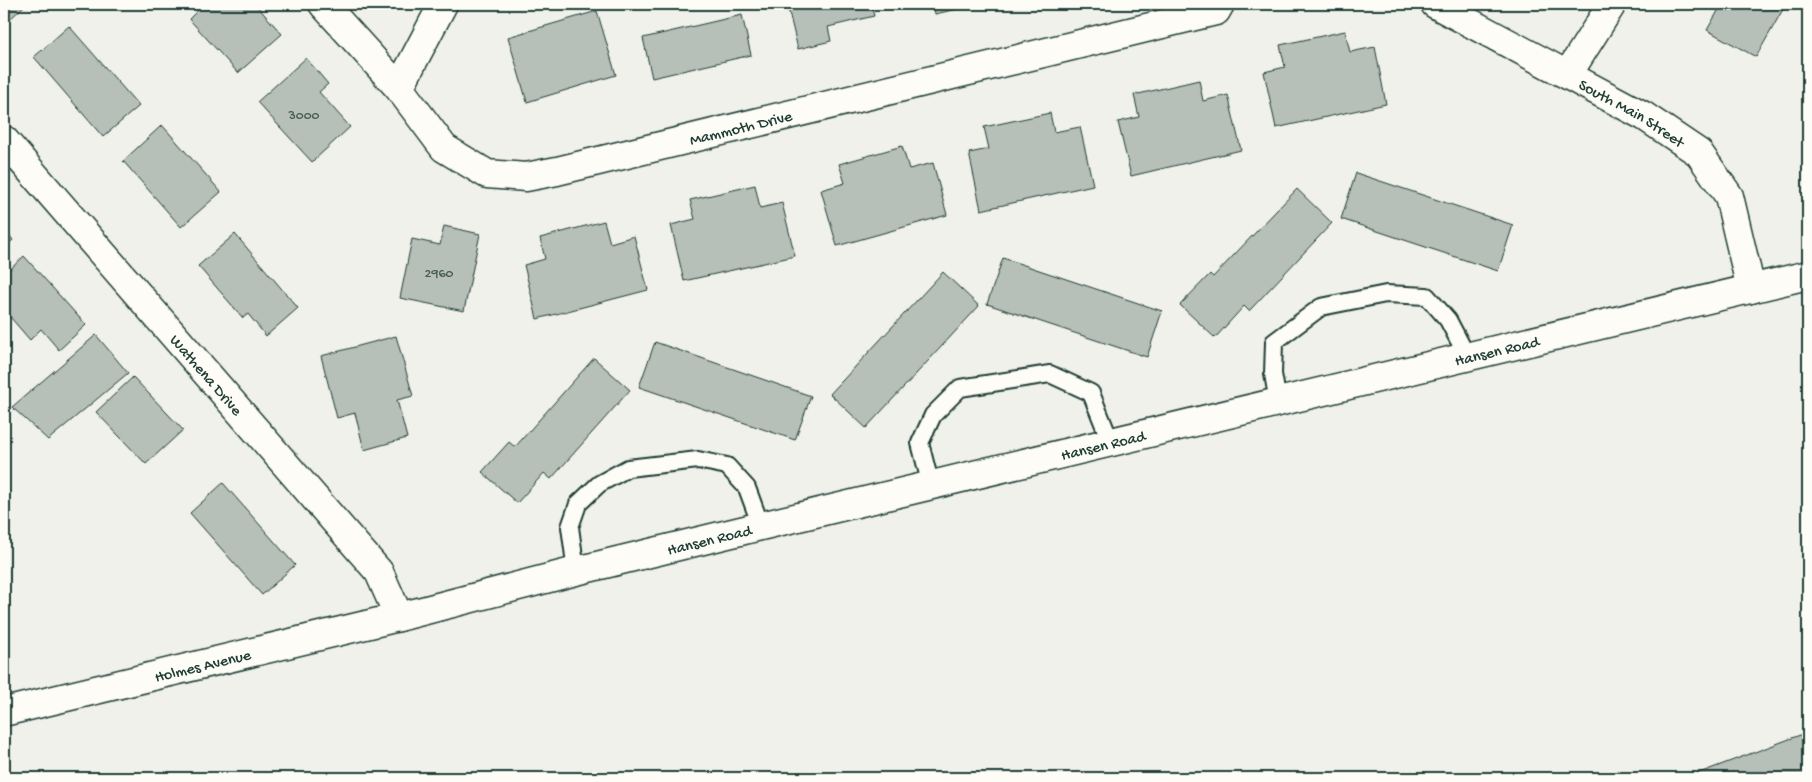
<svg xmlns="http://www.w3.org/2000/svg" width="1812" height="782" font-family="'Gochi Hand',sans-serif">
  <style>
    .building { fill: #b6bfb8; stroke: #1f3d34 }
    .lines { fill: none; stroke-linecap: round; stroke-linejoin: round }
    .service-casing { stroke: #1f3d34; stroke-width: 20 }
    .minor-casing { stroke: #1f3d34; stroke-width: 31 }
    .tertiary-casing { stroke: #1f3d34; stroke-width: 31 }
    .service { stroke: #fdfcf7; stroke-width: 16 }
    .minor { stroke: #fdfcf7; stroke-width: 28 }
    .tertiary { stroke: #fdfcf7; stroke-width: 28 }
    .labels { text-anchor: middle; stroke-width: 5; stroke-linejoin: round; paint-order: stroke }
    .number-label { font-size: 14px; fill: #455e55 }
    .street-label { font-size: 16px; fill: #1f3d34; stroke: #fdfcf7 }
  </style>
  <rect width="100%" height="100%" fill="#f0f1eb"/>
  <filter id="ink" filterUnits="userSpaceOnUse"><feTurbulence type="fractalNoise" baseFrequency=".02" numOctaves="2"/><feDisplacementMap in="SourceGraphic" scale="10" xChannelSelector="R" yChannelSelector="G"/><feConvolveMatrix kernelMatrix="1 2 1 2 8 2 1 2 1" color-interpolation-filters="sRGB"/></filter>
  <g filter="url(#ink)">
    <path class="building" d="M4 4H26L7 22 4 18Z
      M197 4H255L282 34 238 73 189 19 200 8Z
      M787 4H871L874 16 828 27 831 41 798 49Z
      M933 4H980L935 14Z
      M1705 4H1786L1756 57 1707 30 1718 11Z
      M597 11 616 75 527 102 508 37Z
      M742 15 751 55 652 78 643 38Z
      M69 26 139 106 103 137 34 57Z
      M1345 31 1350 52 1375 47 1386 104 1276 128 1264 72 1285 67 1280 45Z
      M306 58 328 84 319 92 350 127 312 162 257 102Z
      M1199 80 1203 101 1228 95 1241 150 1131 176 1118 122 1139 117 1134 95Z
      M1050 113 1054 132 1080 127 1093 185 981 210 969 153 989 149 984 127Z
      M162 125 221 192 181 227 123 161Z
      M902 146 909 169 933 163 947 215 837 246 821 190 845 183 839 164Z
      M1356 173 1513 225 1498 271 1341 219Z
      M755 185 760 208 782 203 795 256 684 281 671 225 695 219 690 200Z
      M1297 189 1332 223 1249 311 1244 306 1215 338 1180 305 1210 274 1213 277Z
      M604 221 610 243 634 236 648 290 537 319 524 265 545 259 540 238Z
      M444 226 480 234 464 311 400 298 412 239 440 245Z
      M4 229 13 240 4 248Z
      M235 234 298 308 266 336 248 314 243 318 198 266Z
      M24 256 86 325 59 350 41 329 30 340 4 310V275Z
      M1003 258 1162 311 1147 357 987 304Z
      M943 272 979 306 866 428 830 394Z
      M96 335 128 373 48 440 12 407Z
      M396 336 413 396 397 400 407 438 364 450 355 413 337 418 321 356Z
      M655 342 811 396 795 440 639 387Z
      M594 358 630 390 551 479 544 473 517 503 482 472 509 442 515 447Z
      M133 377 183 430 146 464 96 412Z
      M223 483 295 565 262 595 190 513Z
      M1808 732V778H1686Z"/>
    <g class="lines">
      <defs>
        <path id="service" d="M1278 402 1273 374 1274 342 1321 307 1386 294 1427 296 1448 320 1467 356
          M931 486 920 443 933 415 960 388 1050 374 1091 393 1111 443
          M576 571 570 527 578 504 599 484 628 468 698 460 727 466 747 488 761 526"/>
        <g id="minor">
          <path id="s1" d="M323 4 399 88 444 148 487 174 526 177 557 171 1216 11 1220 4"/>
          <path id="s2" d="M1435 4 1644 116 1699 153 1729 196 1751 289"/>
          <path d="M1568 74 1612 4"/>
          <path d="M399 88 443 4"/>
          <path id="s3" d="M4 140 379 572 399 617"/>
        </g>
        <g id="tertiary">
          <path id="s4" d="M4 712 399 617 576 571 761 526 1808 275"/>
        </g>
      </defs>
      <use href="#service" class="service-casing"/>
      <use href="#minor" class="minor-casing"/>
      <use href="#tertiary" class="tertiary-casing"/>
      <use href="#service" class="service"/>
      <use href="#minor" class="minor"/>
      <use href="#tertiary" class="tertiary"/>
    </g>
  </g>
  <g class="labels">
    <g class="number-label">
      <text x="304" y="119">3000</text>
      <text x="439" y="277">2960</text>
    </g>
    <g class="street-label">
      <text dy="6" stroke="none"><textPath href="#s2" startOffset="225">South Main Street</textPath></text>
      <text dy="6" stroke="none"><textPath href="#s1" startOffset="498">Mammoth Drive</textPath></text>
      <text dy="6" stroke="none"><textPath href="#s4" startOffset="1536">Hansen Road</textPath></text>
      <text dy="6" stroke="none"><textPath href="#s3" startOffset="310">Wathena Drive</textPath></text>
      <text dy="6" stroke="none"><textPath href="#s4" startOffset="1131">Hansen Road</textPath></text>
      <text dy="6" stroke="none"><textPath href="#s4" startOffset="726">Hansen Road</textPath></text>
      <text dy="6" stroke="none"><textPath href="#s4" startOffset="204">Holmes Avenue</textPath></text>
    </g>
  </g>
  <rect width="1812" height="782" fill="none" stroke="#fdfcf7" stroke-width="20"/>
  <rect x="10" y="10" width="1792" height="762" fill="none" stroke="#1f3d34" stroke-width="2" filter="url(#ink)"/>
</svg>
